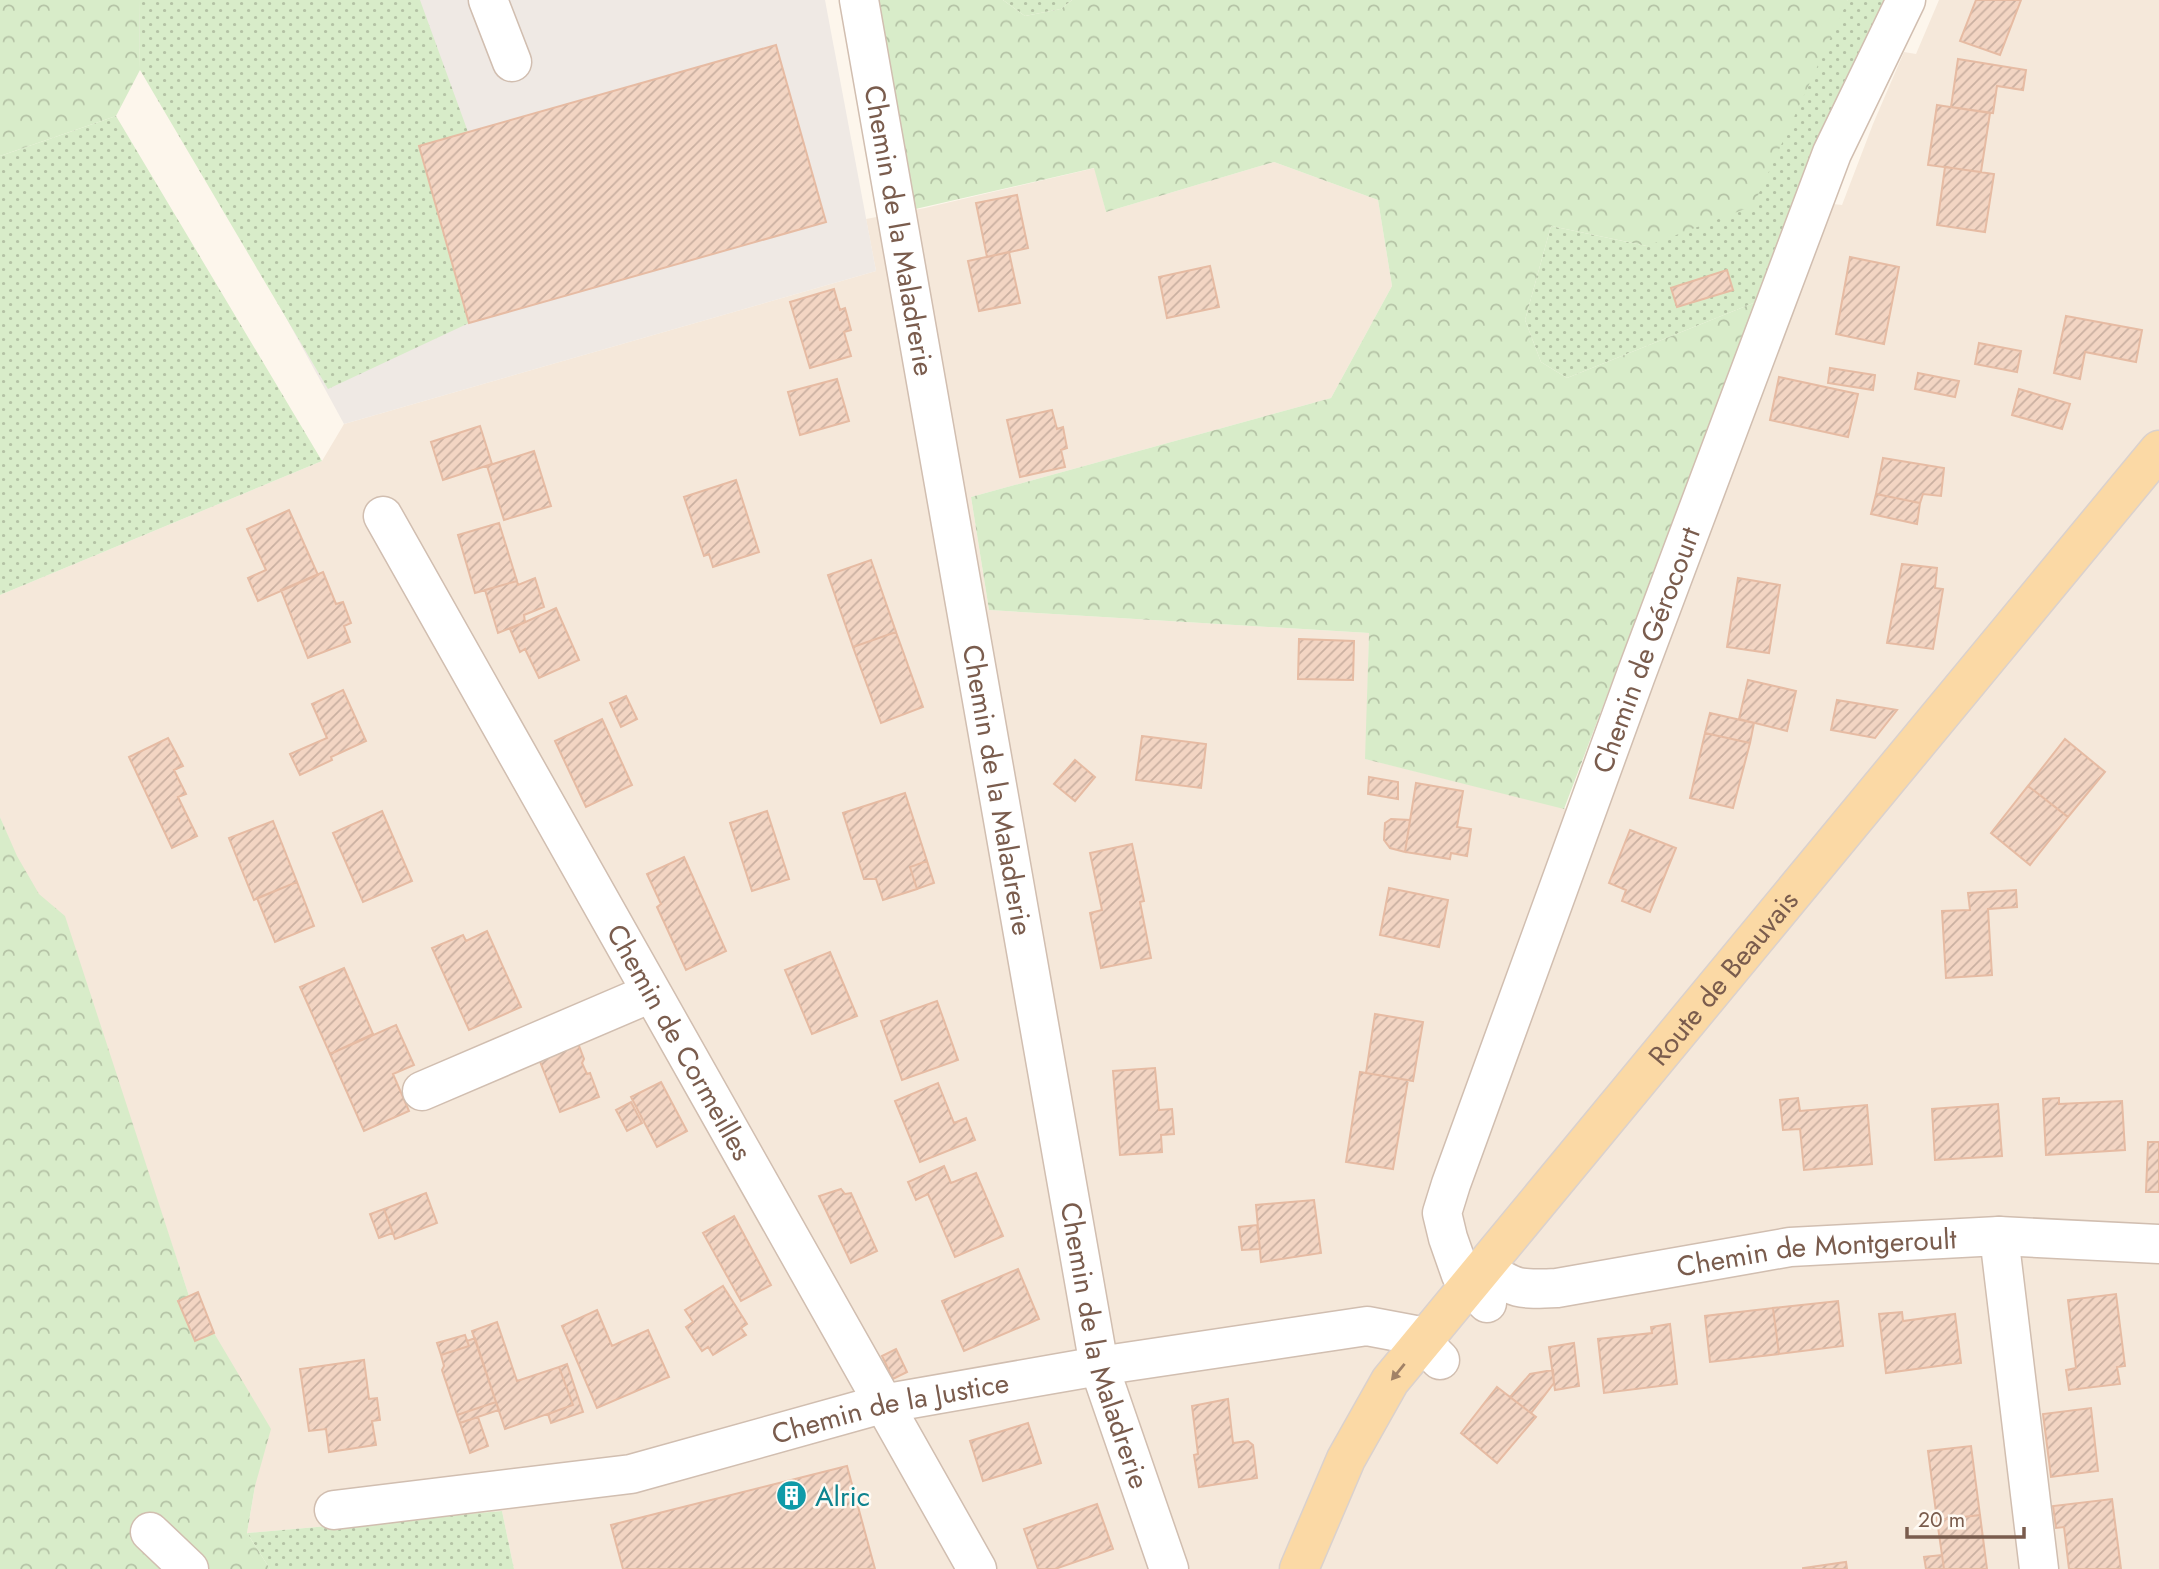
<svg xmlns="http://www.w3.org/2000/svg" width="2159" height="1569" font-family="Jost,sans-serif">
  <style>
    .residential { fill: #f5e8da }
    .industrial { fill: #efe9e4 }
    .grass { fill: url(#grass-dots) }
    .forest { fill: url(#forest-crowns) }
    .building { fill: url(#building-hatch); stroke: #e6bba3; stroke-width: 2 }
    .lines { fill: none; stroke-linecap: round; stroke-linejoin: round }
    .minor-casing { stroke: #d1beb0; stroke-width: 41 }
    .major-casing { stroke: #dad1cd; stroke-width: 41 }
    .minor { stroke: #fff; stroke-width: 38 }
    .major { stroke: #fbd9a5; stroke-width: 38 }
    .oneway { fill: #a18267 }
    .labels { text-anchor: middle; stroke-width: 5; stroke-linejoin: round; paint-order: stroke }
    .street-label { font-size: 28px; fill: #7a5c4d; stroke: #fffaf3 }
    .culture-label { font-size: 28px; fill: #0d838f; stroke: #fffaf3; text-anchor: start }
  </style>
  <defs>
    <pattern id="grass-dots" width="8" height="8" patternUnits="userSpaceOnUse" patternTransform="scale(1.75)"><rect width="8" height="8" fill="#d8ecc9"/><path d="M2 2h.1M6 6h.1" fill="none" stroke="#b4c2a5" stroke-width="1.8" stroke-linecap="round"/></pattern>
    <pattern id="forest-crowns" width="20" height="18" patternUnits="userSpaceOnUse" patternTransform="scale(1.75)"><rect width="20" height="18" fill="#d8ecc9"/><path d="M2 6a3 3 0 1 1 6 0M12 15a3 3 0 1 1 6 0" fill="none" stroke="#b4c2a5"/></pattern>
    <pattern id="building-hatch" width="6" height="6" patternUnits="userSpaceOnUse" patternTransform="scale(1.75)"><rect width="6" height="6" fill="#f3d5c3"/><path d="M-1 1l2-2M0 6l6-6M5 7l2-2" fill="none" stroke="#cab0a1"/></pattern>
  </defs>
  <rect width="100%" height="100%" fill="#fdf6ec"/>
  <path class="residential" d="M1939 0H2159V1569H514L502 1511 247 1533 255 1486 178 1301 189 1296 108 1053 0 866 16 856 0 817V595L322 461 344 424 876 271 866 219 925 208 1095 168 1106 212 1274 162 1378 200 1392 286 1331 398 971 497 989 610 1369 633 1366 759 1599 817 1833 204 1842 205 1873 124 1904 52 1916 54Z"/>
  <path class="industrial" d="M113 0H825L876 271 344 424Z"/>
  <path class="grass" d="M139 0H420L468 132 419 146 469 323 328 389 140 70Z
    M1003 0H1072L1061 9 1025 16Z
    M1848 0H1895L1756 302 1567 378 1541 362 1525 320 1551 226 1647 246Z
    M116 116 322 461 0 595V156Z
    M502 1511 514 1569H270L247 1533Z"/>
  <path class="forest" d="M0 0H139L140 70 116 116 0 156Z
    M876 0H1003L1025 16 1061 9 1072 0H1848L1753 206 1647 246 1551 226 1525 320 1541 362 1567 378 1756 302 1564 809 1365 759 1369 633 989 610 971 497 1331 398 1392 286 1378 200 1274 162 1106 212 1094 168 911 210Z
    M0 817 17 856 39 894 65 916 189 1296 179 1301 195 1341 214 1333 271 1429 255 1486 247 1533 270 1569H0Z"/>
  <path class="building" d="M1976 0H2021L2000 55 1960 41Z
    M776 45 826 222 469 323 419 146Z
    M1958 59 2026 70 2023 90 1997 86 1993 113 1951 107Z
    M1937 105 1990 113 1981 172 1928 165Z
    M1945 167 1994 174 1985 232 1937 225Z
    M1017 195 1028 248 987 257 976 203Z
    M1009 252 1020 303 979 311 968 261Z
    M1850 257 1899 267 1884 344 1836 334Z
    M1210 266 1219 307 1167 318 1159 277Z
    M1727 270 1733 290 1677 307 1671 288Z
    M834 289 840 310 845 308 851 330 844 332 851 356 810 368 790 302Z
    M2066 316 2142 330 2136 362 2085 352 2080 379 2054 373Z
    M1979 343 2021 351 2017 372 1975 364Z
    M1830 368 1875 375 1873 390 1828 383Z
    M1918 373 1959 381 1955 397 1915 389Z
    M1779 377 1858 394 1848 437 1770 420Z
    M837 379 849 421 800 435 788 392Z
    M2019 389 2070 404 2062 429 2012 415Z
    M1052 410 1057 429 1063 427 1067 448 1061 450 1065 467 1020 477 1007 420Z
    M480 426 492 464 443 480 431 442Z
    M534 451 551 506 504 520 487 466Z
    M1883 458 1944 468 1941 496 1923 494 1920 503 1876 494Z
    M736 480 759 552 713 567 709 554 704 556 684 497Z
    M1876 494 1920 503 1917 524 1871 514Z
    M289 510 318 575 258 601 248 578 266 570 247 529Z
    M499 523 517 581 475 593 458 535Z
    M871 560 896 632 853 647 828 575Z
    M1902 564 1937 568 1935 588 1943 589 1933 649 1887 643Z
    M323 572 336 604 343 602 351 623 344 626 350 642 308 658 281 590Z
    M535 578 544 607 524 615 525 622 498 633 485 590 517 581 518 585Z
    M1738 578 1780 585 1769 653 1727 647Z
    M556 608 579 660 539 678 525 649 520 652 510 629Z
    M896 632 923 707 881 723 853 647Z
    M1299 639 1354 641 1353 680 1298 679Z
    M1748 680 1796 691 1787 731 1739 719Z
    M343 690 366 741 331 757 332 760 300 775 290 754 327 738 312 704Z
    M626 696 637 719 621 727 610 703Z
    M1837 700 1897 710 1875 738 1831 730Z
    M1710 713 1754 723 1750 743 1705 733Z
    M602 719 632 785 586 807 555 741Z
    M1705 733 1750 743 1733 808 1690 798Z
    M1142 736 1206 744 1201 788 1136 780Z
    M168 738 183 766 174 770 186 794 178 797 197 836 172 848 129 757Z
    M2065 739 2105 772 2068 817 2028 786Z
    M1075 760 1095 777 1075 801 1054 784Z
    M1369 777 1398 782V799L1368 794Z
    M1416 783 1463 791 1457 827 1471 829 1467 856 1451 853 1450 859 1405 852Z
    M2028 786 2068 817 2030 865 1991 833Z
    M905 793 927 861 910 867 917 889 883 900 876 879H864L843 813Z
    M382 811 412 881 363 902 333 833Z
    M767 811 789 879 752 891 730 823Z
    M1391 819 1410 820 1405 852 1390 848 1384 840 1385 823Z
    M273 821 297 882 254 900 229 838Z
    M1630 830 1676 848 1650 912 1622 901 1626 890 1609 883Z
    M1132 844 1144 901 1140 902 1151 958 1101 968 1090 913 1102 910 1090 853Z
    M684 857 726 951 686 970 657 907 661 904 647 874Z
    M927 861 934 883 917 889 910 867Z
    M297 882 314 926 275 942 257 898Z
    M1389 888 1448 900 1439 947 1380 935Z
    M2016 890 2017 907 1988 909 1992 975 1946 978 1942 911 1970 910 1968 893Z
    M487 931 521 1007 469 1030 432 948 463 935 466 941Z
    M830 952 857 1016 812 1034 785 970Z
    M344 968 373 1034 330 1054 300 987Z
    M937 1001 958 1060 902 1080 881 1021Z
    M1375 1014 1423 1022 1413 1081 1366 1073Z
    M396 1025 414 1065 393 1074 409 1111 364 1131 330 1054Z
    M576 1038 584 1059 582 1063 587 1074 590 1073 599 1097 560 1112 537 1054Z
    M1155 1068 1159 1110 1172 1109 1174 1134 1161 1135 1162 1152 1120 1155 1113 1071Z
    M1360 1072 1408 1080 1393 1169 1346 1162Z
    M661 1082 687 1131 657 1147 631 1097Z
    M938 1083 954 1123 966 1118 975 1140 920 1162 895 1101Z
    M1798 1098 1800 1111 1867 1105 1872 1164 1804 1170 1800 1129 1783 1130 1780 1100Z
    M2059 1098V1104L2122 1101 2125 1150 2046 1155 2043 1099Z
    M631 1102 642 1123 627 1131 616 1110Z
    M1998 1104 2002 1156 1935 1160 1932 1109Z
    M2148 1142H2159V1192H2146Z
    M944 1166 951 1183 976 1173 1003 1236 955 1257 928 1194 916 1200 908 1182Z
    M841 1189 845 1194 851 1193 877 1251 851 1263 819 1196Z
    M426 1193 437 1223 395 1239 384 1209Z
    M1314 1200 1321 1253 1261 1262 1256 1205Z
    M384 1209 393 1233 379 1238 370 1214Z
    M734 1216 771 1285 741 1301 703 1233Z
    M1257 1225 1260 1249 1242 1250 1239 1227Z
    M1018 1269 1039 1319 964 1351 942 1301Z
    M723 1286 747 1324 741 1328 746 1335 713 1355 708 1347 702 1351 686 1327 693 1322 685 1310Z
    M198 1292 214 1333 195 1341 178 1301Z
    M2116 1294 2125 1366 2117 1367 2120 1384 2069 1390 2066 1370 2076 1368 2068 1300Z
    M1838 1301 1843 1346 1779 1354 1773 1308Z
    M1773 1308 1779 1354 1710 1362 1705 1316Z
    M597 1310 612 1346 648 1330 669 1377 597 1408 562 1326Z
    M1902 1312 1903 1321 1955 1314 1961 1363 1886 1373 1879 1314Z
    M497 1322 517 1381 559 1367 573 1405 505 1429 472 1331Z
    M1670 1324 1677 1384 1604 1393 1598 1339 1652 1333 1651 1327Z
    M465 1335 469 1346 441 1355 437 1343Z
    M475 1338 496 1402 457 1415 442 1370 444 1366 441 1355 469 1346 467 1341Z
    M1574 1343 1579 1386 1555 1390 1549 1347Z
    M896 1349 907 1372 893 1379 882 1356Z
    M364 1360 369 1399 377 1398 380 1420 372 1421 376 1445 329 1452 326 1429 309 1431 300 1369Z
    M567 1364 583 1412 551 1423 548 1414 573 1405 559 1367Z
    M1553 1370 1554 1383 1531 1413 1510 1397 1530 1374Z
    M1497 1387 1536 1417 1497 1463 1461 1433Z
    M1228 1399 1233 1443 1248 1441 1253 1445 1257 1478 1199 1487 1194 1455 1198 1454 1192 1406Z
    M496 1402 499 1410 460 1423 457 1415Z
    M2091 1408 2098 1471 2051 1477 2043 1414Z
    M478 1417 488 1446 470 1453 460 1423Z
    M1028 1423 1041 1463 983 1481 970 1441Z
    M1971 1446 1980 1515 1937 1520 1928 1451Z
    M847 1466 875 1569H623L611 1525Z
    M2112 1499 2121 1569H2069L2064 1527 2056 1528 2053 1506Z
    M1097 1504 1113 1549 1055 1569H1038L1024 1529Z
    M1980 1515 1987 1569H1944L1937 1520Z
    M1942 1555 1944 1569H1926L1924 1557Z
    M1846 1562 1847 1569H1803V1568Z"/>
  <g class="lines">
    <defs>
      <g id="minor">
        <path d="M488 0 512 62"/>
        <path id="s1" d="M859 0 1099 1366 1169 1569"/>
        <path id="s2" d="M383 516 977 1569"/>
        <path d="M422 1091 651 993"/>
        <path d="M1999 1236 2039 1569"/>
        <path id="s3" d="M1483 1269C1516 1289 1517 1290 1557 1288L1790 1247 1999 1236 2159 1244"/>
        <path id="s4" d="M1487 1303 1461 1275 1448 1238 1442 1213 1451 1184 1636 675 1832 153 1906 0"/>
        <path id="s5" d="M334 1510 631 1474 882 1404 1099 1366 1367 1326 1415 1335 1440 1360"/>
        <path d="M150 1532 189 1569"/>
      </g>
      <g id="major">
        <path id="s6" d="M1299 1569 1346 1459 1390 1381 2159 450"/>
      </g>
    </defs>
    <use href="#minor" class="minor-casing"/>
    <use href="#major" class="major-casing"/>
    <use href="#minor" class="minor"/>
    <use href="#major" class="major"/>
  </g>
  <defs><path id="oneway-solid" d="M-6-.8H1V-3.2L6.5 0L1 3.2V.8H-6Z" transform="scale(1.75)"/></defs>
  <use class="oneway" href="#oneway-solid" transform="translate(1398 1372) rotate(129)"/>
  <defs>
    <symbol id="building-disc" viewBox="-11 -11 22 22"><circle r="9.5" fill="#0f9aa8" stroke="#fffaf3"/><path d="M-4-6H4V6H1V3H-1V6H-4ZM-2.5-4.3h1.7v1.8h-1.7ZM.8-4.3h1.7v1.8H.8ZM-2.5-1h1.7V.8h-1.7ZM.8-1h1.7V.8H.8Z" fill="#fff"/></symbol>
  </defs>
  <g fill-rule="evenodd">
    <use href="#building-disc" x="774" y="1478" width="35" height="35"/>
  </g>
  <g class="labels">
    <g class="street-label">
      <text dy="10" stroke="none"><textPath href="#s1" startOffset="234">Chemin de la Maladrerie</textPath></text>
      <text dy="10" stroke="none"><textPath href="#s4" startOffset="702">Chemin de Gérocourt</textPath></text>
      <text dy="10" stroke="none"><textPath href="#s1" startOffset="802">Chemin de la Maladrerie</textPath></text>
      <text dy="10" stroke="none"><textPath href="#s6" startOffset="732">Route de Beauvais</textPath></text>
      <text dy="10" stroke="none"><textPath href="#s2" startOffset="604">Chemin de Cormeilles</textPath></text>
      <text dy="10" stroke="none"><textPath href="#s3" startOffset="341">Chemin de Montgeroult</textPath></text>
      <text dy="10" stroke="none"><textPath href="#s1" startOffset="1368">Chemin de la Maladrerie</textPath></text>
      <text dy="10" stroke="none"><textPath href="#s5" startOffset="567">Chemin de la Justice</textPath></text>
    </g>
    <g class="culture-label">
      <text x="815" y="1506">Alric</text>
    </g>
  </g>
  <path d="M1907 1527v10h117v-10" fill="none" stroke="#7a5c4d" stroke-width="3.5"/>
  <text x="1918" y="1527" font-size="21" fill="#7a5c4d" stroke="#fffaf3" stroke-width="5" paint-order="stroke">20 m</text>
</svg>
